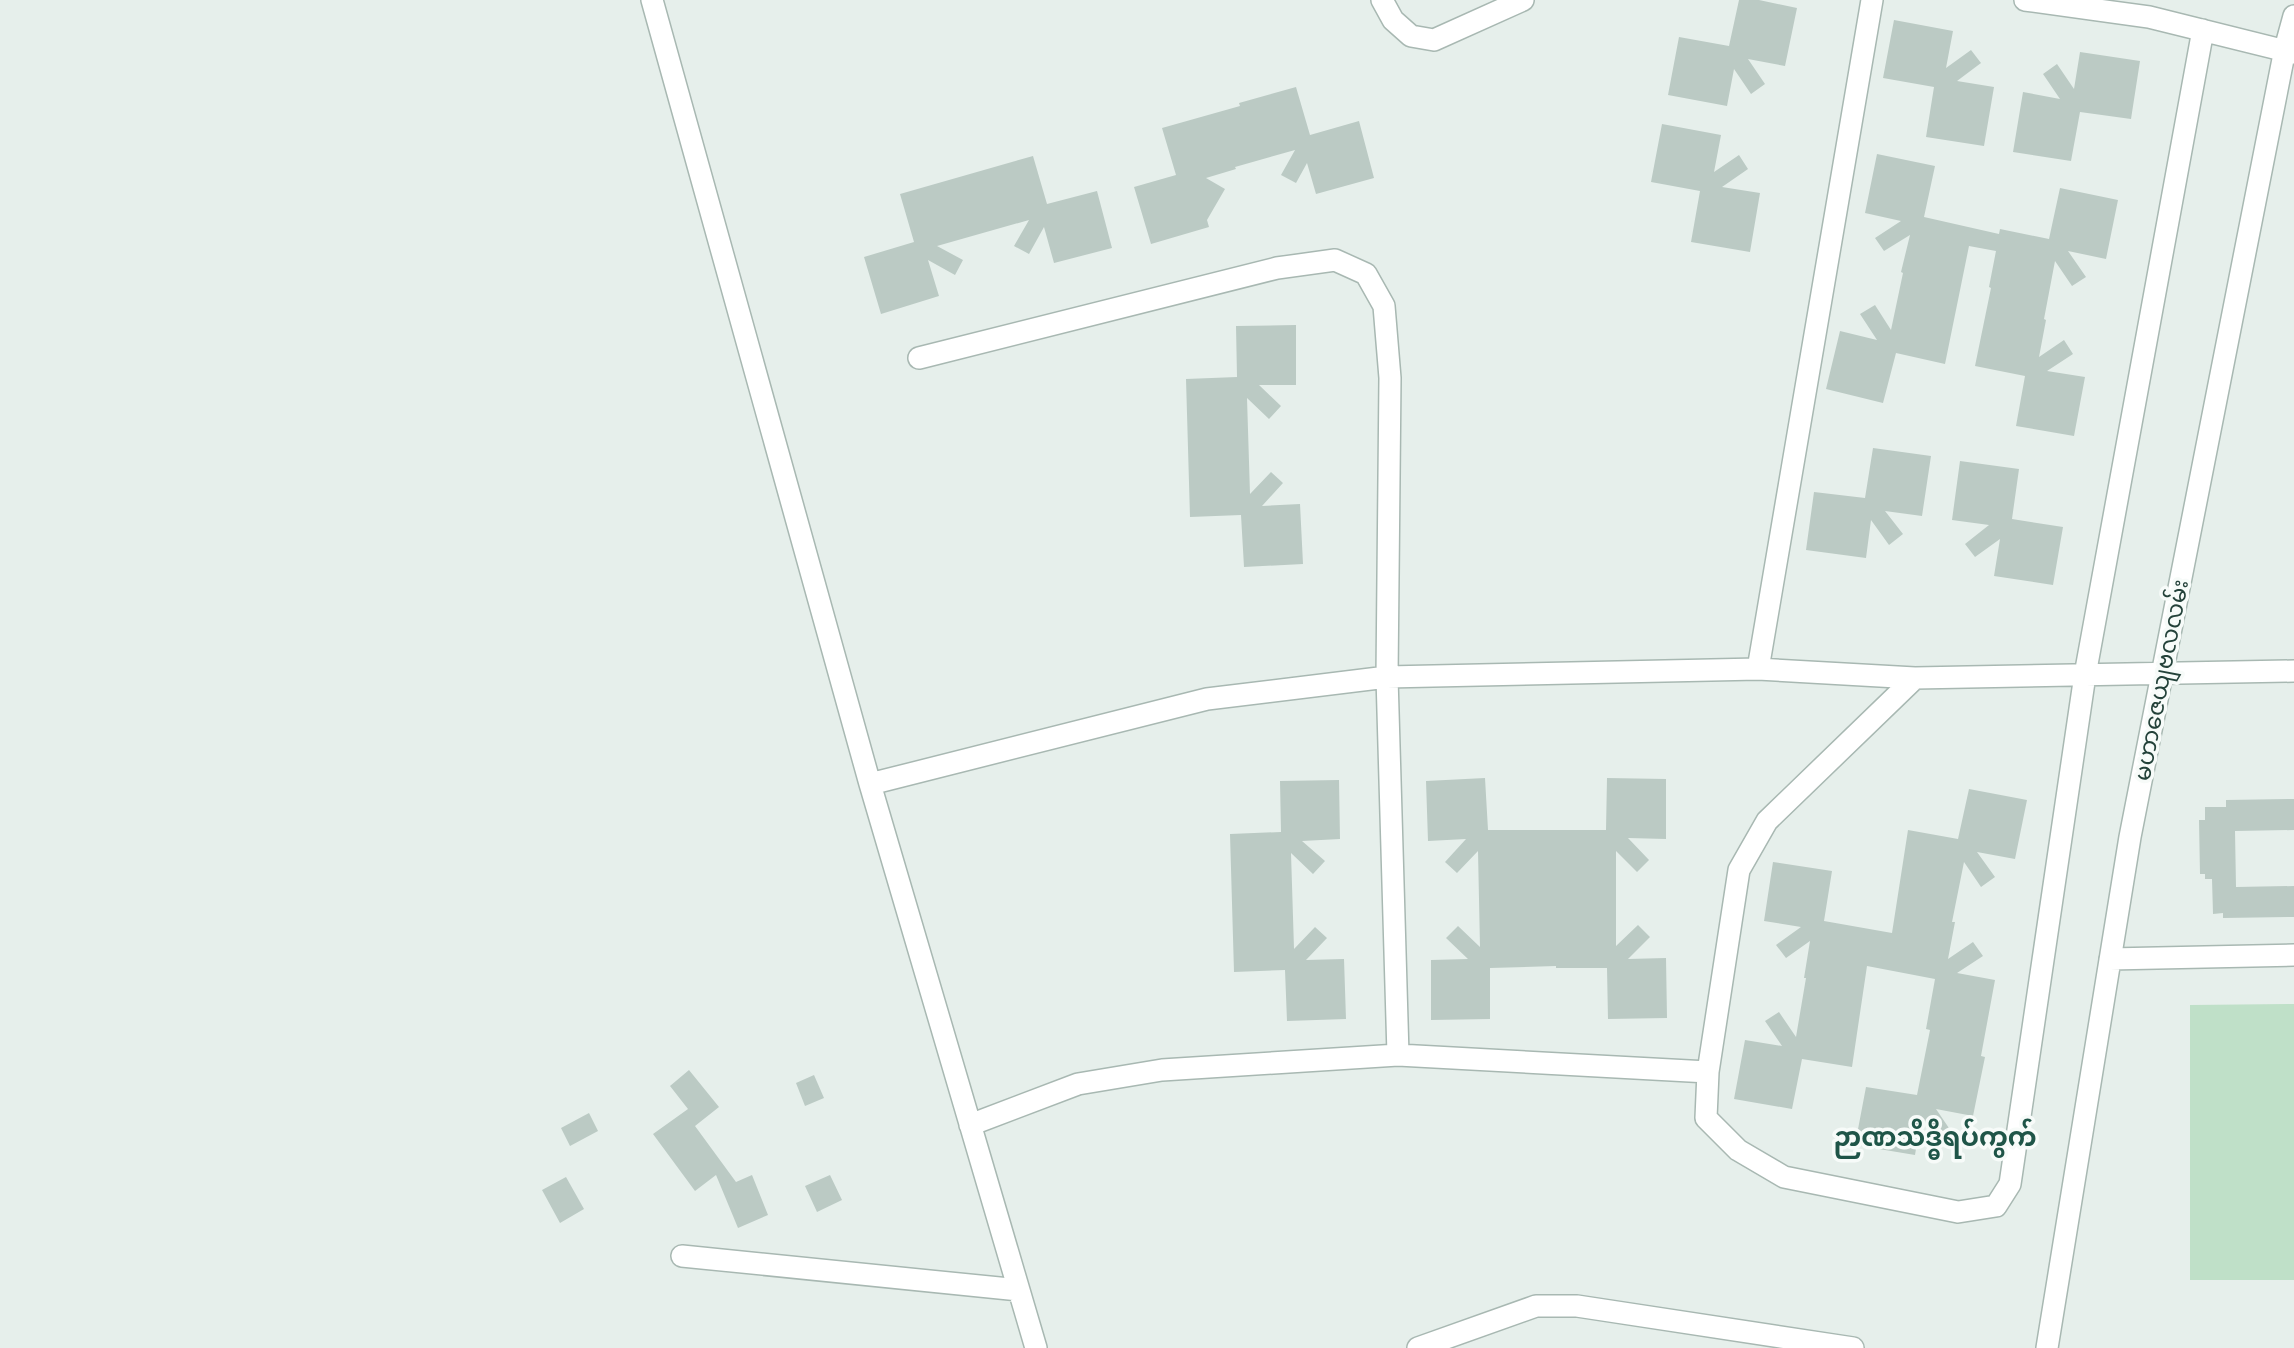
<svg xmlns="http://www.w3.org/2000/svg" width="2294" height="1348" font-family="'Open Sans','Noto Sans Myanmar',sans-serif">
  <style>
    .grass { fill: #bfe0c8 }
    .building { fill: #bbcac4 }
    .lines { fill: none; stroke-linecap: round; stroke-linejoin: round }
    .minor-casing { stroke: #a8b8b2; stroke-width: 24 }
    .minor { stroke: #fff; stroke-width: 21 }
    .labels { text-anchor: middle; stroke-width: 7; stroke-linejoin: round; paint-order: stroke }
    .street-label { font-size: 23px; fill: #24423a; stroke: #f7fbf9 }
    .quarter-label { font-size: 26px; font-weight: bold; fill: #1f5548; stroke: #f7fbf9 }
  </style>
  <rect width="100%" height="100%" fill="#e6efeb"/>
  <path class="grass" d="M2294 1004V1280H2190V1005Z"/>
  <path class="building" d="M1739 0H1759L1797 8 1785 66 1748 59 1765 84 1751 94 1734 69 1727 106 1668 95 1679 37 1729 46Z
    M1894 20 1953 31 1946 68 1971 50 1981 63 1957 81 1994 87 1984 146 1926 137 1934 87 1883 78Z
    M2080 52 2140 61 2131 119 2080 112 2071 161 2013 152 2023 92 2060 99 2043 74 2057 64 2074 89Z
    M1296 87 1310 135 1359 121 1374 178 1316 194 1307 163 1296 183 1281 175 1295 150 1235 167 1236 169 1206 178 1225 189 1207 220 1209 227 1151 244 1134 187 1176 175 1162 128 1240 106 1239 103Z
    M1662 124 1721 135 1714 172 1739 155 1748 169 1722 187 1760 193 1750 252 1691 242 1700 191 1651 182Z
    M1877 154 1935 166 1924 217 1999 234 2000 229 2049 239 2060 188 2118 200 2106 259 2068 251 2086 277 2072 286 2055 261 2044 319 2046 320 2039 357 2064 340 2073 354 2047 371 2085 377 2074 436 2016 426 2025 376 1975 366 1991 288 1989 287 1996 251 1969 246 1945 364 1896 353 1883 403 1826 389 1840 331 1877 340 1860 314 1875 305 1891 330 1903 273 1901 272 1910 235 1884 251 1875 238 1901 221 1865 213Z
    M1033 156 1047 204 1097 191 1112 248 1054 263 1044 227 1029 254 1014 246 1029 220 937 246 963 260 955 275 928 260 939 296 881 314 864 257 914 242 900 194Z
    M1296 325V385H1259L1281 406 1269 419 1247 398 1250 494 1271 472 1283 483 1262 506 1300 504 1303 564 1244 567 1241 515 1190 517 1186 379 1237 377 1236 326Z
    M1873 448 1931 456 1922 516 1885 511 1903 534 1889 545 1871 520 1866 558 1806 550 1814 492 1865 498Z
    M1960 461 2019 469 2012 519 2063 527 2053 585 1994 576 2000 539 1975 557 1965 544 1989 525 1952 520Z
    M1485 778 1488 830H1606L1607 778 1666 779V839L1628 838 1649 860 1637 872 1616 851V946L1638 925 1650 937 1628 959 1666 958 1667 1018 1608 1019 1607 968H1556V966L1490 968V1019L1431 1020V960L1468 959 1446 938 1458 926 1480 947 1478 851 1457 873 1445 862 1466 839 1428 841 1426 781Z
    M1339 780 1340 839 1302 841 1325 861 1313 874 1291 853 1294 949 1315 927 1327 938 1306 960 1344 959 1346 1019 1287 1021 1285 970 1234 972 1230 834 1281 832 1280 781Z
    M1969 789 2027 800 2015 859 1977 852 1995 877 1981 887 1964 862 1952 922H1955L1948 959 1973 942 1983 956 1957 973 1995 980 1981 1056 1985 1057 1973 1116 1936 1109 1953 1134 1939 1143 1921 1118 1915 1155 1855 1145 1866 1087 1917 1095 1930 1030 1926 1029 1935 979 1867 966 1852 1067 1802 1059 1792 1109 1734 1099 1745 1040 1782 1046 1765 1021 1779 1012 1796 1037 1806 978H1804L1810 941 1786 958 1776 945 1801 927 1764 921 1773 862 1832 871 1824 921 1892 933 1908 830 1958 839Z
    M2294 799V830L2235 831 2236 887 2294 886V917L2223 918V913L2213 914 2212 879H2205V874H2200L2199 820H2205V807H2226V800Z
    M689 1070 719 1107 695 1126 736 1182 752 1175 768 1215 738 1228 716 1175 695 1191 653 1134 688 1109 670 1086Z
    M814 1075 824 1098 805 1106 796 1083Z
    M589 1113 598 1131 570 1146 561 1128Z
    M830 1175 842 1200 817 1212 805 1186Z
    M566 1177 584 1209 560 1223 542 1190Z"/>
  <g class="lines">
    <defs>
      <path id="minor" d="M652 0 870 784 1036 1348
        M1382 0 1393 20 1411 36 1434 40 1523 0
        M1872 0 1758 669 1915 678 2294 671
        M2025 0 2149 17 2294 53
        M919 358 1277 268 1335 260 1366 274 1384 306 1390 378 1387 677 1398 1055
        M1915 678 1767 821 1739 870 1708 1072 1706 1118 1738 1150 1784 1177 1958 1212 1996 1206 2010 1184 2085 675 2203 30
        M870 784 1207 699 1387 677 1758 669
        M2110 959 2294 955
        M970 1125 1078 1084 1162 1070 1398 1055 1708 1072
        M682 1256 1019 1290
        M1418 1348 1536 1306H1577L1853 1348
        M2047 1348 2130 837 2285 49 2294 16"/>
    </defs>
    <use href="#minor" class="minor-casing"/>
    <use href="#minor" class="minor"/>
  </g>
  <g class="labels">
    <g class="street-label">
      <text transform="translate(2161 680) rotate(-79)" y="8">မဟာဇေယျဗလလမ်း</text>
    </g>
    <g class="quarter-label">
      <text x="1935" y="1146">ဉာဏသိဒ္ဓိရပ်ကွက်</text>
    </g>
  </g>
</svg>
